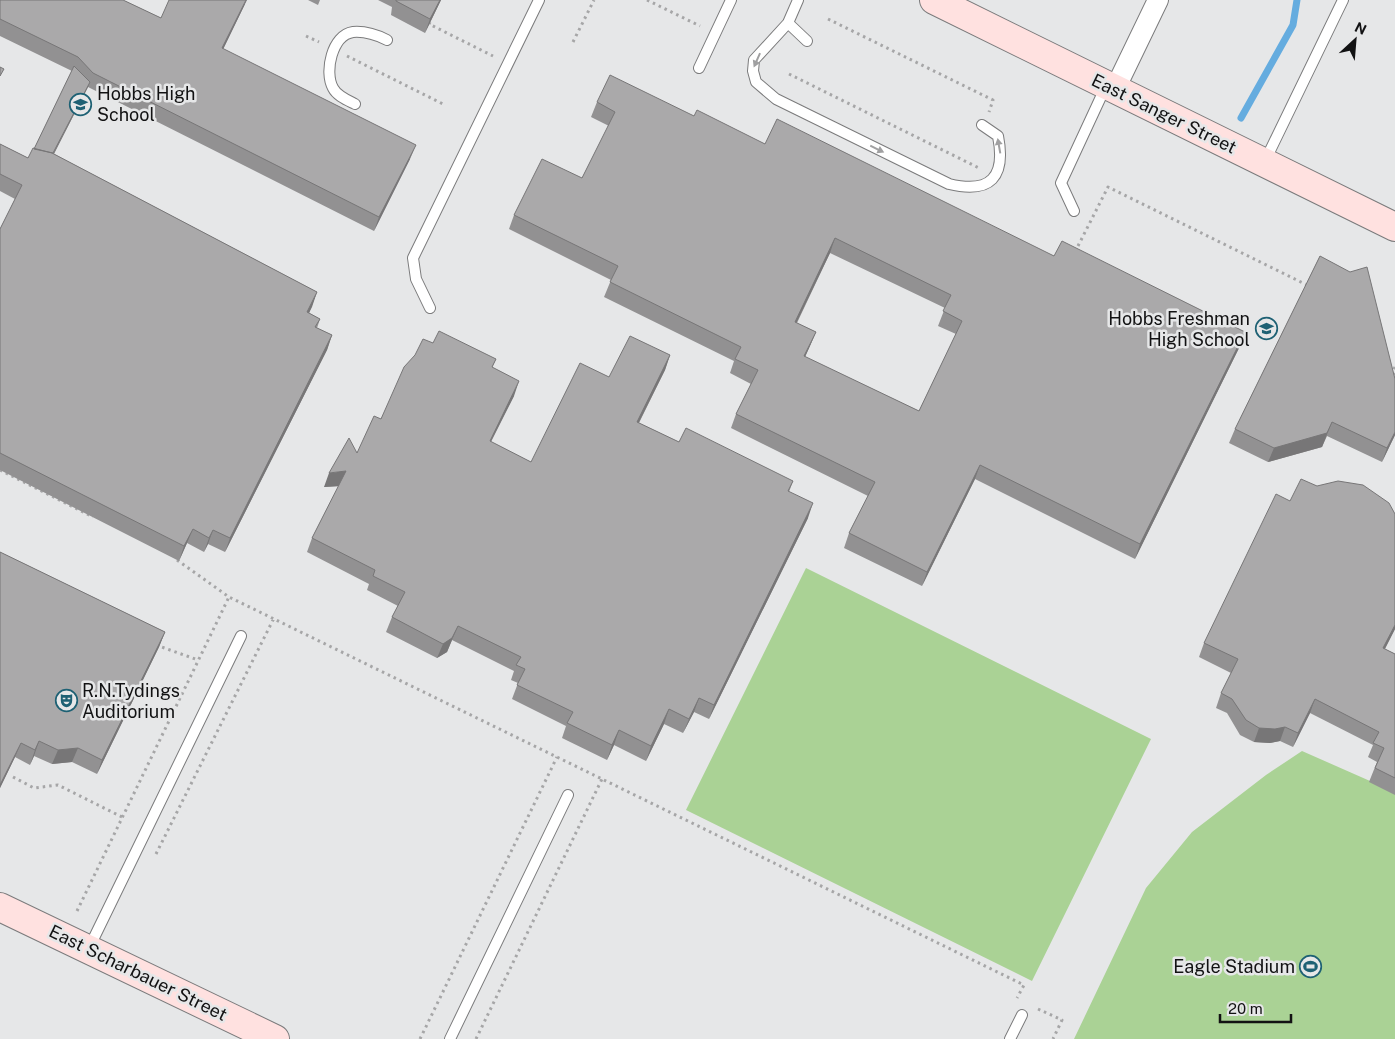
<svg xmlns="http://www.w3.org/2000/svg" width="1395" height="1039" font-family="'Public Sans',sans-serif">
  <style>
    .green { fill: #aad295 }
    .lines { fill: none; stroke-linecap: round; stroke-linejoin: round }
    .stream { stroke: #65acdf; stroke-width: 7 }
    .lane-casing { stroke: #7b7b7c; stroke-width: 12 }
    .street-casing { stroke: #7b7b7c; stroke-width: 22 }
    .secondary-casing { stroke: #7b7b7c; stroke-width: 30 }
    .path { stroke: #a6a6a7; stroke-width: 3; stroke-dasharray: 2.5 4; stroke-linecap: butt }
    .lane { stroke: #fff; stroke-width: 10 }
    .street { stroke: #fff; stroke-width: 20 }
    .secondary { stroke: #ffe1e0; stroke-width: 28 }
    .wall { fill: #929192; fill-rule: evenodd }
    .shaded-wall { fill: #777677 }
    .building { fill: #aaa9aa; stroke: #777677; fill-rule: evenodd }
    .oneway { fill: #a0a0a1 }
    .labels { text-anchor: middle; stroke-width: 5; stroke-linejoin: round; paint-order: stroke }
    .poi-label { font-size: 18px; fill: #121213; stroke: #e6e7e8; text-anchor: start }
    .street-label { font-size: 18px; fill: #121213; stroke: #e6e7e8 }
  </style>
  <rect width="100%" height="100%" fill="#e6e7e8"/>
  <path class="green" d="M806 568 1151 739 1032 981 686 810Z
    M1302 751 1395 792V1039H1074L1146 888 1192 832 1266 775Z"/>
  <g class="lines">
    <path class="stream" d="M1241 118 1293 25 1297 0"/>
    <defs>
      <path id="lane" d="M798 0 788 23 754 60 753 71 756 82 776 99 949 184C991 194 1006 177 998 136L982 125
        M788 23 807 41
        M699 68 731 0
        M355 104C347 100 337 96 333 88 324 72 332 35 353 32 365 31 377 35 387 40
        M1265 161 1343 0
        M1074 211 1061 183 1106 86
        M430 308 416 279 413 258 539 0
        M89 948 241 636
        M450 1039 568 795
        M1010 1039 1022 1015"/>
      <path id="street" d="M1115 89 1158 0"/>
      <path id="secondary" d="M934 0 1395 227
        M0 907 275 1039"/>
    </defs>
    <use href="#lane" class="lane-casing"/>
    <use href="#street" class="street-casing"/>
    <use href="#secondary" class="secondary-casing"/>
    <path class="path" d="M647 0 700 26
      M828 19 993 100 989 112
      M430 22 429 24 493 56
      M306 36 319 42
      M573 42 594 0
      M347 56 445 105
      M789 74 979 168
      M1078 246 1108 187 1307 285
      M1395 367 1393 371 1395 380
      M0 470 93 517
      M177 560 229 597 1024 985 1017 998
      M156 645 198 660
      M13 777 34 788 58 785 122 817
      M156 854 274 618
      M77 911 229 597
      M1038 1009 1062 1020 1053 1039
      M420 1039 557 757
      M476 1039 602 779"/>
    <use href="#lane" class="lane"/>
    <use href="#street" class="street"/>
    <use href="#secondary" class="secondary"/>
  </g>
  <path class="wall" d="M0 0 125 1 161 18 245 4 223 49 410 159 374 231 88 87 54 154 317 292 309 313 320 319 317 328 332 335 327 350 225 552 208 544 204 552 187 543 179 561 0 470V229L15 199 0 191V144L28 158 34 149 72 71 0 36Z
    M308 0H320L318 5Z
    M378 0H441L425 33 391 15 392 7Z
    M597 102 694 116 765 144 1054 256 1240 346 1135 559 975 479 922 586 844 548 849 533 868 496 731 428 736 414 751 384 730 373 734 361 604 297 611 280 509 229 514 215 582 178 609 126 591 117ZM830 253 945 308 938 326 956 334 919 411 805 357 816 332 797 323Z
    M1320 256 1395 435 1382 462 1327 436 1322 447 1268 462 1229 443 1235 429Z
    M433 343 496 359 492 368 514 396 491 442 531 462 609 377 670 355 665 370 639 423 679 442 793 481 789 492 808 518 709 719 694 712 683 733 664 724 646 761 614 745 607 760 562 738 566 726 512 699 518 683 511 680 514 671 452 640 447 652 437 658 386 632 392 617 398 606 367 590 369 584 307 552 312 538 339 486 324 487 357 453Z
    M1317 486 1395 514V629L1385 649 1395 654V795L1369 782 1377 762 1368 757 1373 745 1310 713 1293 747 1280 741 1270 743 1254 742 1240 735 1227 713 1216 708 1221 693 1231 673 1199 657 1204 643 1290 501Z
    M0 552 165 632 159 647 97 774 72 762 52 764 34 756 30 765 15 757 0 788Z"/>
  <path class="shaded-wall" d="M246 0H247L245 4 217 62 222 48Z
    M440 0H441L425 33 430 19Z
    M90 82 88 87 47 167 49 162Z
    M416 145 410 159 374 231 379 217Z
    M835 238 830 253 790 336 795 322Z
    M317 292 312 307 302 327 307 312Z
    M816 332 810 346 799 370 804 356Z
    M1245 332 1240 346 1135 559 1140 544Z
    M332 335 327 350 225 552 230 538Z
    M670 355 665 370 632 436 637 422Z
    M519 381 514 396 484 455 490 441Z
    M1332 422 1322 447 1268 462 1274 448Z
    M1395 432V435L1382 462 1387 448Z
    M980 465 975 479 922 586 927 572Z
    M346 471 341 486 324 487 329 473Z
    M813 503 808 518 709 719 714 705Z
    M193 529 187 543 179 561 184 546Z
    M213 530 208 544 204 552 209 538Z
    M1395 625V629L1378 662 1383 648Z
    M458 626 452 640 447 652 437 658 443 644Z
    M165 632 159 647 97 774 102 760Z
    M699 698 694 712 683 733 689 719Z
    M1315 699 1310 713 1293 747 1298 733Z
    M669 709 664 724 646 761 651 746Z
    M1285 727 1280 741 1270 743 1254 742 1259 728Z
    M619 730 614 745 607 760 612 745Z
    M39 741 34 756 30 765 35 750Z
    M21 743 15 757 0 788V785Z
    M78 748 72 762 52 764 58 750Z"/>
  <path class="building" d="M0 0H123L161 18 169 0H246L222 48 416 145 379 217 93 73 78 57 0 19Z
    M396 0H440L430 19 396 1Z
    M74 66 90 82 53 153 34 149Z
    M0 67 4 69 0 76Z
    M610 75 694 116 697 110 765 144 777 119 1054 256 1062 241 1245 332 1140 544 980 465 927 572 849 533 875 482 736 414 758 370 735 359 741 347 610 282 618 266 514 215 542 159 582 178 615 112 597 102ZM835 238 951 295 943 311 962 321 919 411 804 356 816 332 795 322Z
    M0 144 28 158 33 148 52 153 317 292 307 312 320 319 315 327 332 335 230 538 213 530 209 538 193 529 184 546 0 453V229L22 185 0 174Z
    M1320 256 1350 272 1367 267 1395 379V432L1387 448 1332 422 1327 433 1274 448 1235 429Z
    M439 331 496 359 492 367 519 381 490 441 531 462 580 363 609 377 630 336 670 355 637 422 679 442 686 428 793 481 788 491 813 503 714 705 699 698 689 719 669 709 651 746 619 730 612 745 567 723 573 712 517 685 525 669 516 665 521 657 458 626 452 638 443 644 392 617 405 592 373 576 375 570 312 538 346 471 329 473 349 438 357 453 374 416 381 419 404 367 415 355 423 339 433 343Z
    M1301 479 1317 486 1338 481 1363 485 1389 503 1395 514V625L1383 648 1395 654V778L1375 768 1384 748 1373 743 1379 732 1315 699 1298 733 1285 727 1275 729 1259 728 1246 720 1232 699 1221 693 1238 659 1204 643 1276 494 1290 501Z
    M0 552 165 632 102 760 78 748 58 750 39 741 35 750 21 743 0 785Z"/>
  <defs><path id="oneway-solid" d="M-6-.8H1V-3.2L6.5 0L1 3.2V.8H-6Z" transform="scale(1.25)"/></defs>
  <g class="oneway">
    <use href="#oneway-solid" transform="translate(757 60) rotate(114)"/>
    <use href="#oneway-solid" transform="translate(999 146) rotate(-100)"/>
    <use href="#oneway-solid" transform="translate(877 149) rotate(26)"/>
  </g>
  <defs>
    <symbol id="school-ring" viewBox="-11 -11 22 22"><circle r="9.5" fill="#e6e7e8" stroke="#1e6174" stroke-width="1.5"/><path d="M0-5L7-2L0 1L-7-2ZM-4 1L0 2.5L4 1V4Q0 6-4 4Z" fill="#1e6174"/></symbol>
    <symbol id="theatre-ring" viewBox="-11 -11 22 22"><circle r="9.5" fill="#e6e7e8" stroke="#1e6174" stroke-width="1.5"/><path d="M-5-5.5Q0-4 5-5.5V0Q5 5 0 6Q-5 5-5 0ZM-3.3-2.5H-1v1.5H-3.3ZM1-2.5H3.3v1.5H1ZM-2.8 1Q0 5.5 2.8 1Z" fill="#1e6174"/></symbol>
    <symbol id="stadium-ring" viewBox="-11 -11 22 22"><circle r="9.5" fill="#e6e7e8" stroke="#1e6174" stroke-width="1.5"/><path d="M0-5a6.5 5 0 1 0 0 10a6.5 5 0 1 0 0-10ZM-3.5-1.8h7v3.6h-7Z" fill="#1e6174"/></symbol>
  </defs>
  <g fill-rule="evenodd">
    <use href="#school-ring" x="68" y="92" width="25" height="25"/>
    <use href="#school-ring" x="1254" y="316" width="25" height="25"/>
    <use href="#theatre-ring" x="54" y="688" width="25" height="25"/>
    <use href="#stadium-ring" x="1298" y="954" width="25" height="25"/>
  </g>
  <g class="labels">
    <g class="poi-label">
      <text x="97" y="100">Hobbs High<tspan x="97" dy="21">School</tspan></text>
      <text x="1250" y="325" text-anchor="end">Hobbs Freshman<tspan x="1250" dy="21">High School</tspan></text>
      <text x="82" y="697">R.N.Tydings<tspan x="82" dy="21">Auditorium</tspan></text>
      <text x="1295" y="973" text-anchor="end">Eagle Stadium</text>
    </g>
    <g class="street-label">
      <text transform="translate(1164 114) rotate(26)" y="6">East Sanger Street</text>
      <text transform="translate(138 973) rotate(26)" y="6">East Scharbauer Street</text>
    </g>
  </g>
  <g transform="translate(1355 40) rotate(26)" stroke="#e6e7e8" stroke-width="4" paint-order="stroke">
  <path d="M0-4L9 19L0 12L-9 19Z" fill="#121213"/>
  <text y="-8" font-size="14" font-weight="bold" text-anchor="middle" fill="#121213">N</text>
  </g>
  <path d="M1220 1014v8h71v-8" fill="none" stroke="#121213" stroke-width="2.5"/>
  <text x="1228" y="1014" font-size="15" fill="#121213" stroke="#e6e7e8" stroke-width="4" paint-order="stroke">20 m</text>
</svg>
